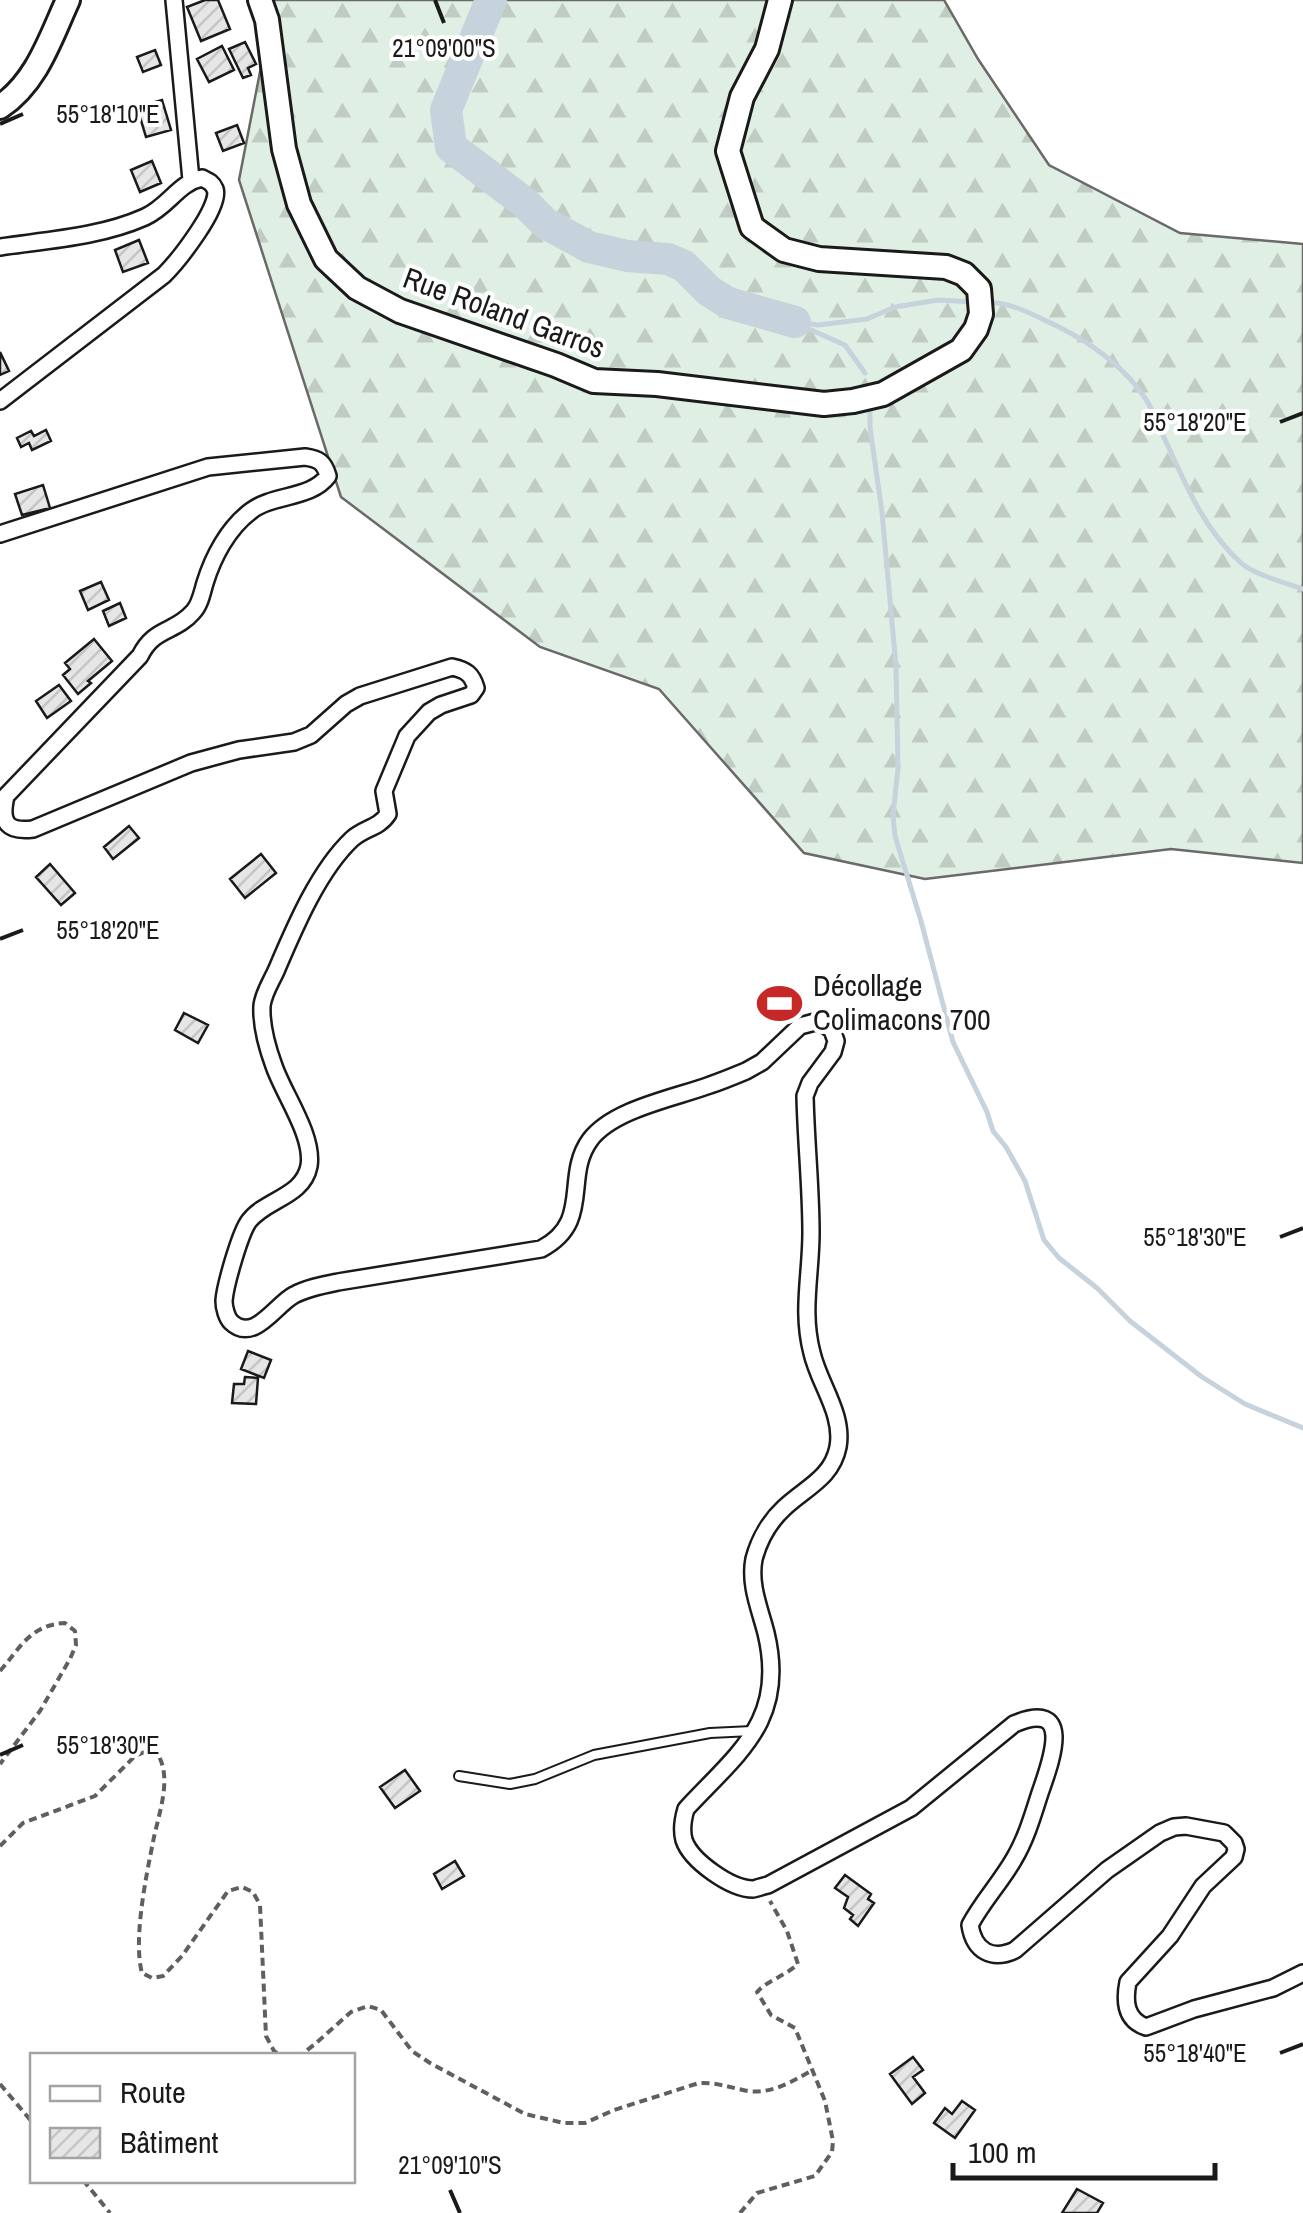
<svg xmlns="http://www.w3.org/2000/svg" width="1303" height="2213" font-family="'Archivo Narrow',sans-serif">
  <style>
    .forest { fill: url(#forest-firs); stroke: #6a6a6a; stroke-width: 2.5 }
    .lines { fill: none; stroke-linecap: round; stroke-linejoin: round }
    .stream { stroke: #c6d2dc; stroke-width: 5 }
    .river { stroke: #c6d2dc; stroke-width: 32 }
    .building { fill: url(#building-hatch); stroke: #1a1a1a; stroke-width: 2.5 }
    .service-casing { stroke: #1a1a1a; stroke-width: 12 }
    .minor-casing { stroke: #1a1a1a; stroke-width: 20 }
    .secondary-casing { stroke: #1a1a1a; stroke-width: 28 }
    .path { stroke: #5f5f5f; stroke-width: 4; stroke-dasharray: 8 5; stroke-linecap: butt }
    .service { stroke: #fff; stroke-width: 8 }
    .minor { stroke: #fff; stroke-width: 15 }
    .secondary { stroke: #fff; stroke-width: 22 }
    .ticks { fill: none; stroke: #1a1a1a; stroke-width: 4 }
    .labels { text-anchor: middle; stroke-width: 8; stroke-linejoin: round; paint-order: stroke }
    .street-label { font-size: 30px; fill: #1a1a1a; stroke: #fff }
    .poi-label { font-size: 30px; fill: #1a1a1a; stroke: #fff; text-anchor: start }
    .ticks-label { font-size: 25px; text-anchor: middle; fill: #1a1a1a; stroke: #fff; stroke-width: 8; stroke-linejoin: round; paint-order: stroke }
  </style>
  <defs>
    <pattern id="forest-firs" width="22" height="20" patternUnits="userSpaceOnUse" patternTransform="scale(2.5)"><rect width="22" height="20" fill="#e0efe3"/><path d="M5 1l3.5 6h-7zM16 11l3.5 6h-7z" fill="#c0ccc2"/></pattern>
    <pattern id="building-hatch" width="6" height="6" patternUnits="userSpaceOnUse" patternTransform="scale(2.5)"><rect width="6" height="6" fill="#e6e6e6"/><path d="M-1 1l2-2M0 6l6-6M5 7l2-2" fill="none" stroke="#c5c5c5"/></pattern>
  </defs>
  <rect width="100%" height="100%" fill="#fff"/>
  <path class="forest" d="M270 0H944L978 59 1049 165 1180 233 1303 244V863L1171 849 925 879 804 853 659 689 540 647 341 497 239 180 273 5Z"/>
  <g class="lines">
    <path class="stream" d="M985 302C1011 302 1034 315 1057 326 1091 343 1123 365 1145 398 1155 413 1160 430 1168 446 1187 488 1205 530 1240 562 1252 574 1286 583 1303 589
      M795 322 818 325 867 319 895 307 938 300 974 302
      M802 326 845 345 865 373
      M870 403V428L882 512 896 666 898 768 893 816 895 836 921 921 953 1042 987 1112 993 1131 1006 1147 1025 1181 1044 1240 1059 1258 1097 1288 1130 1321 1202 1377 1245 1404 1303 1428"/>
    <path class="river" d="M491 0 446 110 451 147 525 203 545 223 589 247 627 256 668 259 684 266 709 291 728 303 795 322"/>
  </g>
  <path class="building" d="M205 0H218L230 29 201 41 187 7Z
    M245 42 256 64 248 68 251 75 243 78 229 49Z
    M222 46 234 70 209 82 197 59Z
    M155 50 161 65 143 72 137 57Z
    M162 100 171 130 146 137 137 107Z
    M237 125 244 143 223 151 216 133Z
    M152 161 161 183 140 192 131 170Z
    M139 240 148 263 123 272 115 250Z
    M0 352 9 371 0 375Z
    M46 430 51 441 32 450 29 443 21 447 17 438 31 431 34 436Z
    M43 485 50 508 22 515 15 494Z
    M101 582 109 600 88 610 80 591Z
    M120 603 126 618 109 626 103 611Z
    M94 639 112 661 88 681 91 683 78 694 63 675 70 669 65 663Z
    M59 685 71 701 47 718 36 701Z
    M129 826 139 838 113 859 104 847Z
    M261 854 276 873 245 898 230 879Z
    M50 864 75 893 61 905 36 877Z
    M184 1013 208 1025 198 1043 175 1030Z
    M248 1351 271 1360 264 1378 241 1369Z
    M245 1377 258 1378 256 1404 232 1403 234 1384H244Z
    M405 1770 420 1791 395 1808 380 1787Z
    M455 1861 464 1876 442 1889 434 1874Z
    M845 1875 871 1894 868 1899 874 1903 858 1926 850 1919 853 1915 844 1908 848 1897 835 1888Z
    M913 2057 923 2070 913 2077 925 2093 912 2104 890 2074Z
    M962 2101 975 2110 955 2138 934 2123 945 2108 952 2114Z
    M1077 2189 1103 2203 1097 2213H1062Z"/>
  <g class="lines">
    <defs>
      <path id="service" d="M459 1776 510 1784 535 1779 594 1755 710 1733 752 1731"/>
      <path id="minor" d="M174 0 191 180
        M0 247C48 240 100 237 145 217 169 206 178 183 202 178 208 181 212 182 215 189 222 206 177 262 164 275L0 401
        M0 534 208 467 305 457C319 459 324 462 328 476 311 499 273 494 251 511 228 528 213 557 205 583 202 593 200 605 193 612 175 633 154 627 140 656L6 796C0 823 7 832 33 829L191 763 239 750 294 742 311 735 346 704 360 696 452 667C466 670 472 674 476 688L471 695 441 705 429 712 407 736 384 791 388 814C379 828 364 828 352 839 318 871 294 929 276 971 271 982 263 994 262 1006 261 1027 267 1047 274 1066 284 1095 314 1136 309 1166 303 1197 266 1199 249 1221 240 1233 225 1286 224 1301 224 1308 227 1318 231 1322 254 1344 276 1304 294 1295 307 1288 323 1285 338 1282L541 1249C593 1222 563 1177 590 1140 613 1109 675 1098 710 1085 722 1081 734 1076 746 1071L762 1062 800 1026 815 1022 823 1023 832 1030 836 1041 833 1052 810 1083 805 1096C806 1142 811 1187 811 1233 811 1275 801 1311 812 1353 819 1384 844 1414 838 1447 832 1478 805 1488 784 1508 770 1521 759 1540 754 1559 749 1585 760 1609 766 1633 787 1720 739 1752 686 1809 683 1819 681 1829 684 1840 691 1861 731 1889 753 1889 755 1889 766 1885 768 1885L911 1808 1014 1724C1076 1698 1050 1764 1040 1793 1033 1815 1026 1839 1014 1859 1001 1882 982 1902 970 1925 974 1951 992 1961 1015 1950L1107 1870 1160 1833 1174 1827 1186 1826 1224 1833 1234 1843 1236 1849 1234 1857 1203 1886 1170 1936 1128 1982C1124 2002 1126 2020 1146 2027L1194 2009 1273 1988 1303 1973"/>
      <path id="secondary" d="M260 0 267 20 284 149 299 204 326 259 357 288 400 311 556 365 594 381 657 384 824 404 853 401 883 394 961 350 976 329 981 314 979 289 964 274 946 267 819 259 784 250 752 227 728 151 742 97 767 49 780 0
        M0 107C37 82 50 39 68 0"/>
    </defs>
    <use href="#service" class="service-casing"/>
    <use href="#minor" class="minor-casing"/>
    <use href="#secondary" class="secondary-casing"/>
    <path class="path" d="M0 1671C21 1647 30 1625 65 1623L75 1631 76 1645 70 1659 40 1711 0 1764
      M0 1846 23 1823 95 1796 135 1756 147 1751 156 1752C174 1776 158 1815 153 1842 146 1877 133 1940 142 1973L152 1978 163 1976 182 1956 228 1891 242 1887 253 1892 260 1905 266 2036 274 2051 281 2056
      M296 2056 301 2055 315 2044 351 2012 368 2006 381 2010 412 2051 430 2063 525 2114 564 2123H585L614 2110 699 2083C716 2082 731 2088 748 2091 772 2094 791 2082 811 2071
      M0 2084 32 2122
      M83 2180 110 2213
      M740 2213 757 2193 815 2176 832 2152 833 2141 825 2101 795 2028 771 2015 757 1992C768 1980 785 1976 798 1964L787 1931 770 1901"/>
    <use href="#service" class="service"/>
    <use href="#minor" class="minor"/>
    <use href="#secondary" class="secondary"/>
  </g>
  <path class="ticks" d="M435 0 444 23M0 124 23 114M1280 422 1303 413M0 939 23 930M1280 1237 1303 1228M0 1755 23 1745M1280 2053 1303 2044M450 2190 460 2213"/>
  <defs>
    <symbol id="stadium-bare" viewBox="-9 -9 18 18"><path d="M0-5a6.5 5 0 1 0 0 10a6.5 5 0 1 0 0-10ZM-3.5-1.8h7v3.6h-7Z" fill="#c62828" stroke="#fff" stroke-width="2.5" paint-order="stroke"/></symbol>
  </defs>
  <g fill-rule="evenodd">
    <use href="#stadium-bare" x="748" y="972" width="63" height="63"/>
  </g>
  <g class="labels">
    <g class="street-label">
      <text transform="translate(504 313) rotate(20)" y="10">Rue Roland Garros</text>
    </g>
    <g class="poi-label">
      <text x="813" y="996">Décollage<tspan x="813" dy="34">Colimacons 700</tspan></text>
    </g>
  </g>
  <g class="ticks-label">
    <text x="444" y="57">21°09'00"S</text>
    <text x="108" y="123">55°18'10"E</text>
    <text x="1195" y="431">55°18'20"E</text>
    <text x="108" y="939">55°18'20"E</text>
    <text x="1195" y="1246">55°18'30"E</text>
    <text x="108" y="1754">55°18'30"E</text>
    <text x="1195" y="2062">55°18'40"E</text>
    <text x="450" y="2174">21°09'10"S</text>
  </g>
  <rect x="30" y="2053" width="325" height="130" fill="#ffffff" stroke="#a3a3a3" stroke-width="2.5"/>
  <rect x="50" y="2086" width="50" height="15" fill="#ffffff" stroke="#a3a3a3" stroke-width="2.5"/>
  <text x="120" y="2103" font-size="30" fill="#1a1a1a">Route</text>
  <rect x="50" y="2128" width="50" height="30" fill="url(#building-hatch)" stroke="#a3a3a3" stroke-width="2.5"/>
  <text x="120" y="2153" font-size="30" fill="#1a1a1a">Bâtiment</text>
  <path d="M953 2163v15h262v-15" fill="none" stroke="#1a1a1a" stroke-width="5"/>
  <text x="968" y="2163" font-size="30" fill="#1a1a1a" stroke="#ffffff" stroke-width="8" paint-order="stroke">100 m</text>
</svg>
